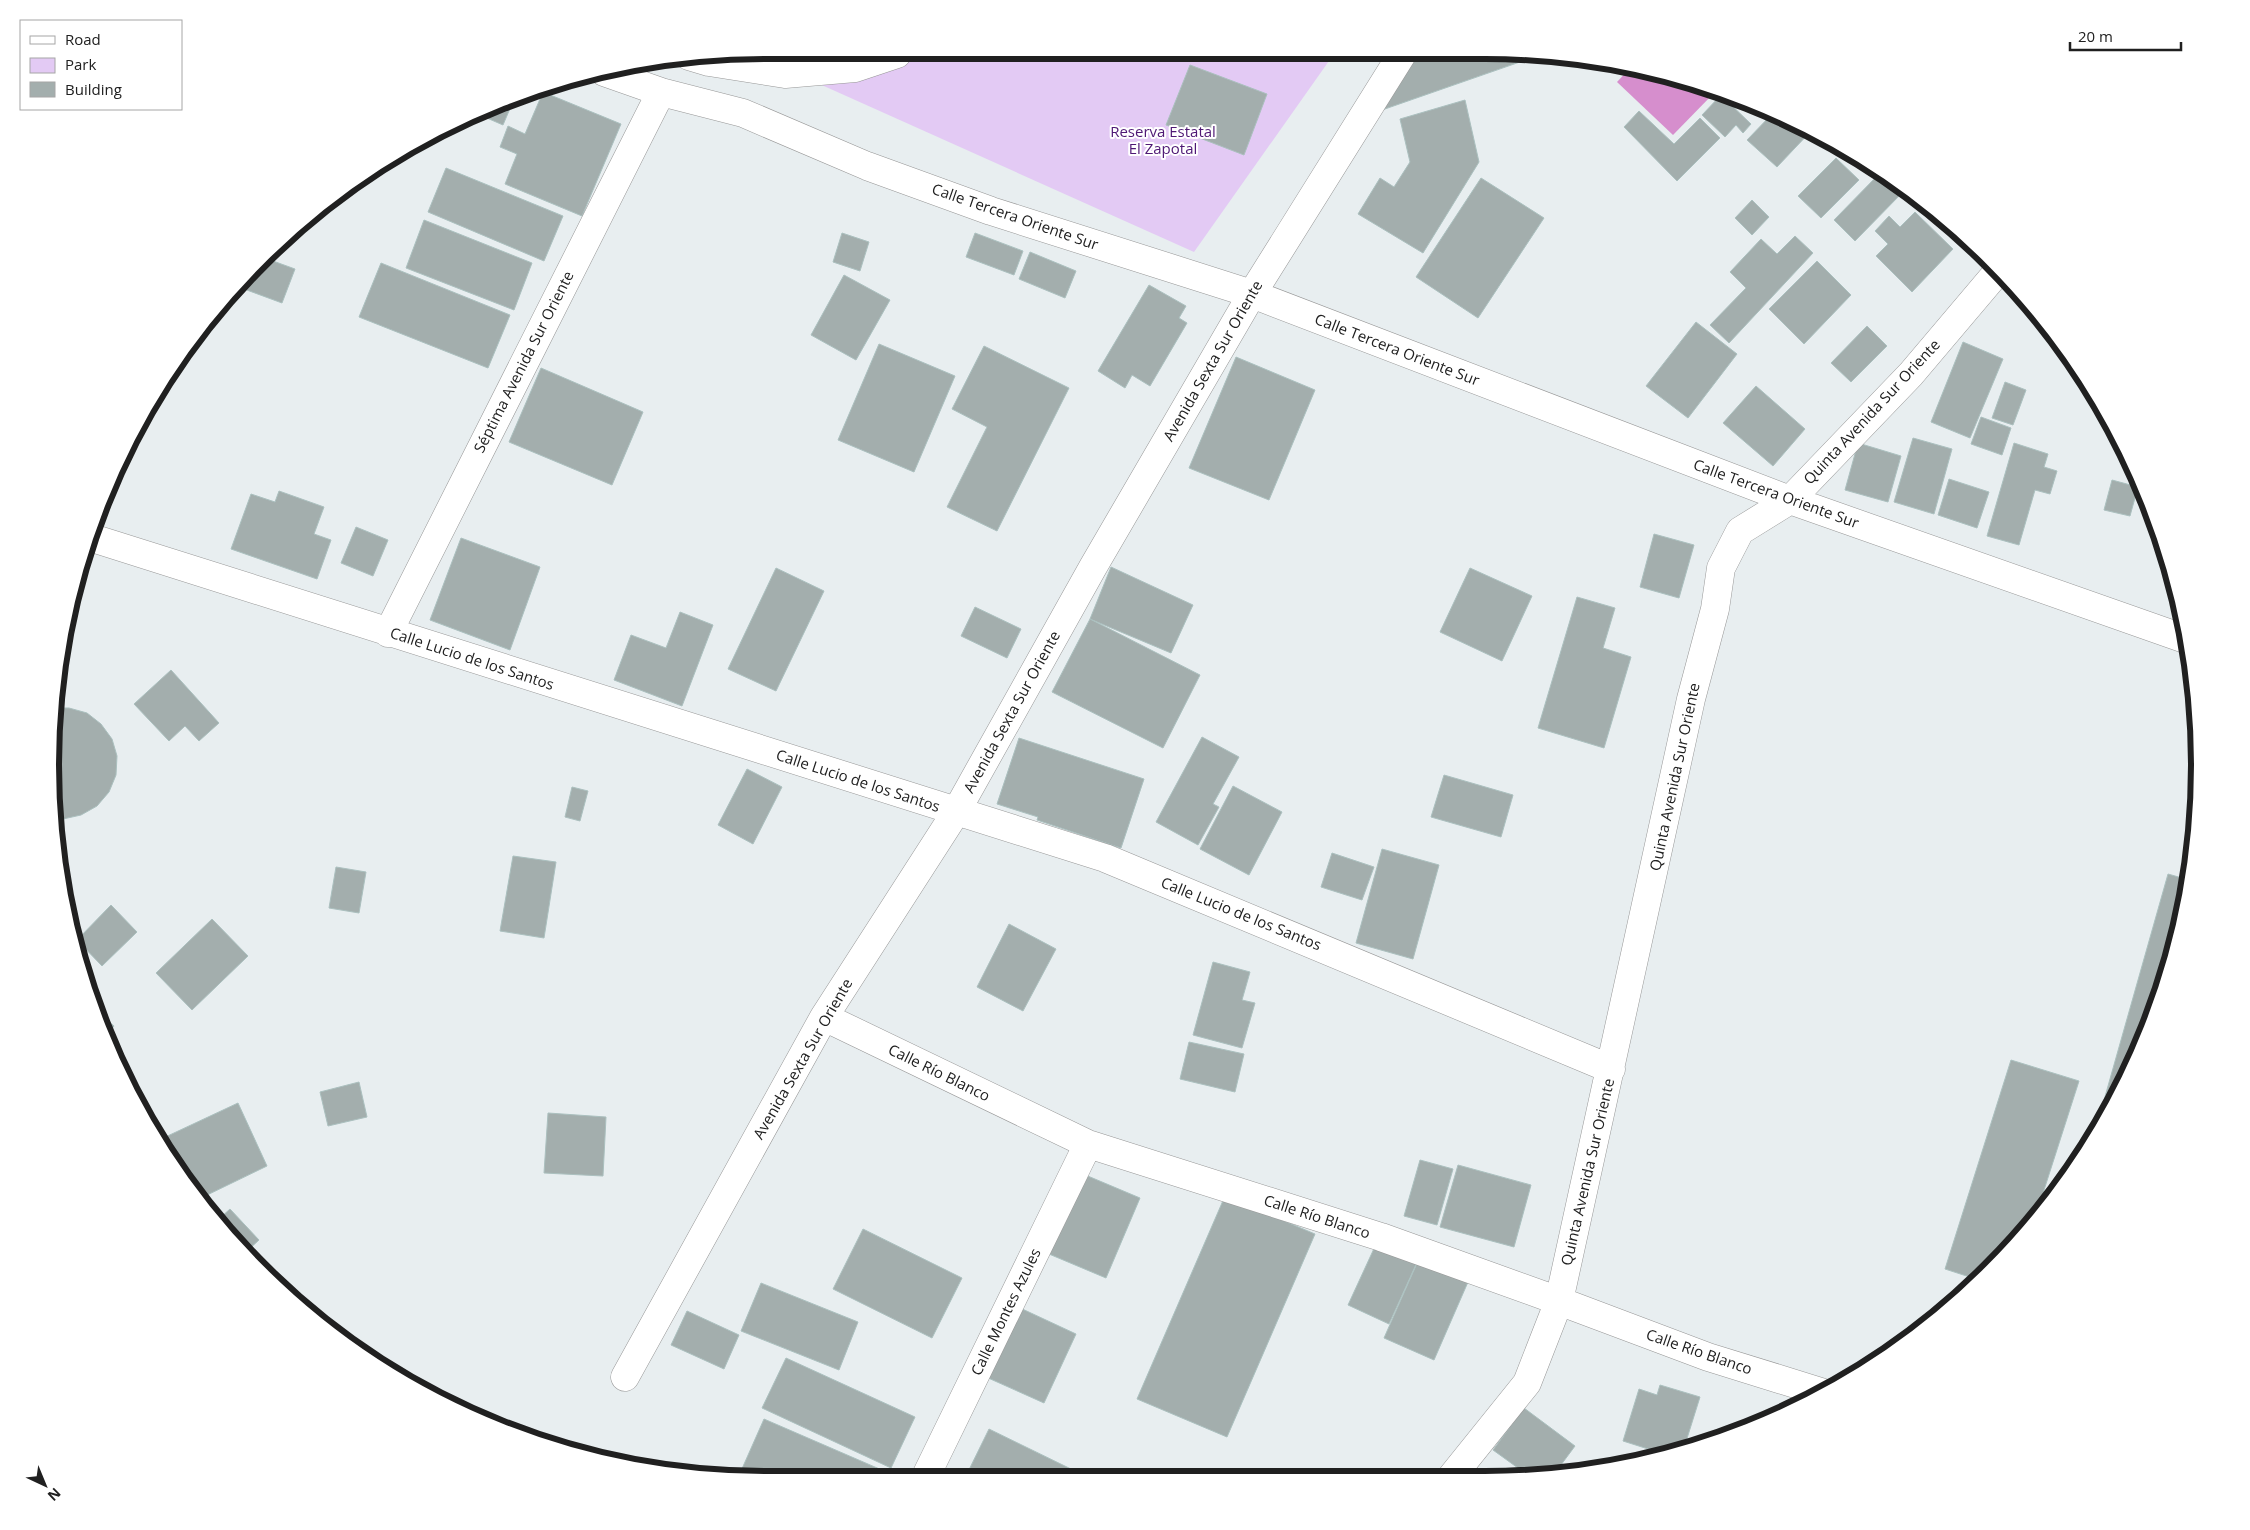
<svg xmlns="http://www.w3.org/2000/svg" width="2250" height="1530" font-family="'Open Sans',sans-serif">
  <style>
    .park { fill: #e3caf4 }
    .pitch { fill: #d68ecd }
    .building { fill: #a3aead; stroke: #abc0bf }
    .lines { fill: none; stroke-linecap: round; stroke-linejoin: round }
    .minor-casing { stroke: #979797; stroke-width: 29 }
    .minor { stroke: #fff; stroke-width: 28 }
    .labels { text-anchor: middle; stroke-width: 4; stroke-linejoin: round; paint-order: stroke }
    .park-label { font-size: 15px; fill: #4e1874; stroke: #fff }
    .street-label { font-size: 15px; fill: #202020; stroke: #fff }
    .rim { fill: none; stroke: #202020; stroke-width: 6 }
  </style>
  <rect width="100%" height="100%" fill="#e8eef0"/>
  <path class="park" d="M1336 51 1194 252 757 56Z"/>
  <path class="pitch" d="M1632 66 1713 94 1673 135 1617 82Z"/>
  <path class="building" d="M1485 50 1540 55 1382 110 1414 51Z
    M1190 65 1267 94 1244 155 1166 125Z
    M543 92 621 124 582 216 505 184 517 154 500 147 508 126 525 134Z
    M1720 96 1724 98 1751 124 1743 133 1736 125 1725 137 1702 115Z
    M514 99 503 125 480 115Z
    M1465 100 1479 162 1423 253 1358 214 1380 178 1394 187 1410 162 1400 119Z
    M1639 111 1674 144 1700 118 1720 138 1677 181 1624 127Z
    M1772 114 1801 124 1812 130 1777 167 1747 140Z
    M1836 158 1859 180 1821 218 1798 196Z
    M446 168 563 216 544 261 428 212Z
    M1880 173 1901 194 1855 241 1834 220Z
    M1481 178 1544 218 1478 318 1416 277Z
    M1752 200 1769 217 1752 235 1735 218Z
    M1915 212 1953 249 1912 292 1876 256 1888 244 1875 231 1889 216 1900 227Z
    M424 220 532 263 514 310 406 268Z
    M842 233 869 242 860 271 833 262Z
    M975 233 1023 251 1014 275 966 257Z
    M1795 236 1813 253 1729 343 1710 325 1746 288 1730 272 1761 239 1777 254Z
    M1030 252 1076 271 1065 298 1019 279Z
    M262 257 295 269 282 303 236 286Z
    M1817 261 1851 295 1804 344 1769 309Z
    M381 263 510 315 488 368 359 317Z
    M844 275 890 300 856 360 811 335Z
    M1149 285 1186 306 1179 318 1187 323 1150 386 1132 375 1125 388 1098 371Z
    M1696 322 1737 354 1688 418 1646 386Z
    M1867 326 1887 346 1851 382 1831 363Z
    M1963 342 2003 359 1970 438 1931 422Z
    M879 344 955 376 914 472 838 440Z
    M984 346 1069 388 997 531 947 507 987 427 952 409Z
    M1236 357 1315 390 1269 500 1189 468Z
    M541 368 643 412 612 485 509 442Z
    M2005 382 2026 390 2013 425 1992 418Z
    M1756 386 1805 429 1773 466 1723 423Z
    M1981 417 2011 428 2002 455 1971 444Z
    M1913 438 1952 449 1934 514 1894 502Z
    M1858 443 1901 456 1888 502 1845 490Z
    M2014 443 2048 454 2044 467 2057 471 2050 494 2035 490 2019 545 1987 536Z
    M1949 479 1989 492 1977 528 1938 515Z
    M2112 480 2138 487 2130 516 2104 510Z
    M279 491 324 507 314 534 331 540 317 579 231 549 251 494 275 502Z
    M356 527 388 540 373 576 341 563Z
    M1654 534 1694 545 1679 598 1640 587Z
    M461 538 540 567 510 650 430 620Z
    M1111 567 1193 605 1171 653 1090 619Z
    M776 568 824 591 776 691 728 669Z
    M1470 568 1532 596 1502 661 1440 632Z
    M1577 597 1615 608 1603 648 1631 657 1604 748 1538 728Z
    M975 607 1021 629 1007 658 961 636Z
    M680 612 713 625 682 706 614 680 631 635 666 648Z
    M1090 619 1200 675 1163 748 1052 692Z
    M171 670 219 723 199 741 185 726 169 741 134 704Z
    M53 708H69L87 713 101 724 112 739 117 756 116 775 109 792 97 806 81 815 63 819 58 818 52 718Z
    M1202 737 1239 757 1213 804 1219 807 1198 845 1156 822Z
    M1019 738 1144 779 1121 848 1037 820 1038 817 997 804Z
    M747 769 782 787 753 844 718 825Z
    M1444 775 1513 795 1501 837 1431 817Z
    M1233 786 1282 812 1249 875 1200 849Z
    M572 787 588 791 580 821 565 817Z
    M1382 849 1439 865 1413 959 1356 943Z
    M1332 853 1374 867 1362 900 1321 887Z
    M513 856 556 862 544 938 500 931Z
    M336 867 366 872 359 913 329 908Z
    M2168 874 2189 880 2186 904 2146 1038 2095 1132Z
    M111 905 137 932 102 966 77 940Z
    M212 919 248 956 192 1010 156 973Z
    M1009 924 1056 949 1023 1011 977 987Z
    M1213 962 1250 972 1242 1000 1255 1003 1242 1048 1193 1035Z
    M95 1010 114 1026 106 1036Z
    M1189 1042 1244 1054 1235 1092 1180 1079Z
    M2011 1060 2079 1081 2036 1215 1991 1270 1979 1280 1945 1269Z
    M359 1082 367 1117 328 1126 320 1092Z
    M238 1103 267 1166 203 1197 159 1140Z
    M548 1113 606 1117 603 1176 544 1173Z
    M1420 1160 1453 1169 1437 1225 1404 1216Z
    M1458 1165 1531 1185 1514 1247 1440 1227Z
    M1083 1174 1140 1198 1106 1278 1049 1254Z
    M1225 1196 1315 1234 1227 1437 1137 1399Z
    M230 1209 259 1240 246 1252 220 1218Z
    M863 1229 962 1278 932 1338 833 1289Z
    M1377 1242 1418 1260 1389 1324 1348 1305Z
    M1418 1261 1468 1282 1434 1360 1384 1338Z
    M761 1283 858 1322 839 1370 741 1331Z
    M1018 1307 1076 1334 1044 1403 986 1377Z
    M687 1311 739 1335 724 1369 671 1345Z
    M786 1358 915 1417 891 1468 762 1408Z
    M1660 1385 1700 1397 1684 1448 1664 1454 1623 1441 1639 1389 1657 1395Z
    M1524 1408 1575 1446 1555 1473 1529 1476 1493 1450Z
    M764 1419 891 1474 888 1480H765L741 1471Z
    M989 1429 1073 1470 1068 1480H964Z"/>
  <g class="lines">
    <defs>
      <path id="minor" d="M689 56 709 62 785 74 855 68 897 54
        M604 72 661 92 743 113 867 166 991 211 1252 294 1790 500 2188 640
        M89 537 1105 858 1611 1069
        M388 633 661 92
        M824 1017 1088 1144 1381 1237 1559 1301 1708 1357 1821 1392
        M625 1377 824 1017 956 812 1093 567 1252 294 1404 51
        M924 1480 1088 1144
        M1449 1480 1527 1383 1559 1301 1691 699 1715 609 1721 568 1740 531 1790 500 1911 374 1999 270"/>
    </defs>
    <use href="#minor" class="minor-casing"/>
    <use href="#minor" class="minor"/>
  </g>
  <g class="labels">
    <g class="park-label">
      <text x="1163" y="137">Reserva Estatal<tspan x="1163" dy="17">El Zapotal</tspan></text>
    </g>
    <g class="street-label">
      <text transform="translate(1015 217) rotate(19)" y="5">Calle Tercera Oriente Sur</text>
      <text transform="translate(1397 350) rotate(21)" y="5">Calle Tercera Oriente Sur</text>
      <text transform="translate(1213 361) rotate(-60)" y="5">Avenida Sexta Sur Oriente</text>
      <text transform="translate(524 362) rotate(-63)" y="5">Séptima Avenida Sur Oriente</text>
      <text transform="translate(1872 412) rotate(-47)" y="5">Quinta Avenida Sur Oriente</text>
      <text transform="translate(1776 494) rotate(20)" y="5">Calle Tercera Oriente Sur</text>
      <text transform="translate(472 659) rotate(18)" y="5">Calle Lucio de los Santos</text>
      <text transform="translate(1012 712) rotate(-61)" y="5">Avenida Sexta Sur Oriente</text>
      <text transform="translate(1675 777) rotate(-78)" y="5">Quinta Avenida Sur Oriente</text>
      <text transform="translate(858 781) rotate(18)" y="5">Calle Lucio de los Santos</text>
      <text transform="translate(1241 914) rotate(22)" y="5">Calle Lucio de los Santos</text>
      <text transform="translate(803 1059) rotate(-60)" y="5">Avenida Sexta Sur Oriente</text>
      <text transform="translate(939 1073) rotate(26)" y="5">Calle Río Blanco</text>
      <text transform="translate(1588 1172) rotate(-77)" y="5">Quinta Avenida Sur Oriente</text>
      <text transform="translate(1317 1217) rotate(18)" y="5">Calle Río Blanco</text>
      <text transform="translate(1006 1312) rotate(-64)" y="5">Calle Montes Azules</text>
      <text transform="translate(1699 1352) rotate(19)" y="5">Calle Río Blanco</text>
    </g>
  </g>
  <path d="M0 0H2250V1530H0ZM765 59H1485A706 706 0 0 1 2191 765V765A706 706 0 0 1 1485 1471H765A706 706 0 0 1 59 765V765A706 706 0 0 1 765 59Z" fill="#fff" fill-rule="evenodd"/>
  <path class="rim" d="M765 59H1485A706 706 0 0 1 2191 765V765A706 706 0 0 1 1485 1471H765A706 706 0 0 1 59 765V765A706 706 0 0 1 765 59Z"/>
  <rect x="20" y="20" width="162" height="90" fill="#ffffff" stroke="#a6a6a6"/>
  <rect x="30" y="36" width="25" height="8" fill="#ffffff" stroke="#a6a6a6"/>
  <text x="65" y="45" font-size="15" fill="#202020">Road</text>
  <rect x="30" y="58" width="25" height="15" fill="#e3caf4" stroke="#a6a6a6"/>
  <text x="65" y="70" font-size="15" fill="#202020">Park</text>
  <rect x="30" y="82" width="25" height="15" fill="#a3aead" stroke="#a6a6a6"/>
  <text x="65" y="95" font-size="15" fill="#202020">Building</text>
  <g transform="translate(45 1485) rotate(136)" stroke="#ffffff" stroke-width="4" paint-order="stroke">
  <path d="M0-4L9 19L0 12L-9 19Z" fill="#202020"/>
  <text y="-8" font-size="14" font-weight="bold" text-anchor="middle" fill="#202020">N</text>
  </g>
  <path d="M2070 42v8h111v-8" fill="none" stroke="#202020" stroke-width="2.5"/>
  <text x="2078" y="42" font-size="15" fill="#202020" stroke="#ffffff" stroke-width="4" paint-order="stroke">20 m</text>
</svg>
